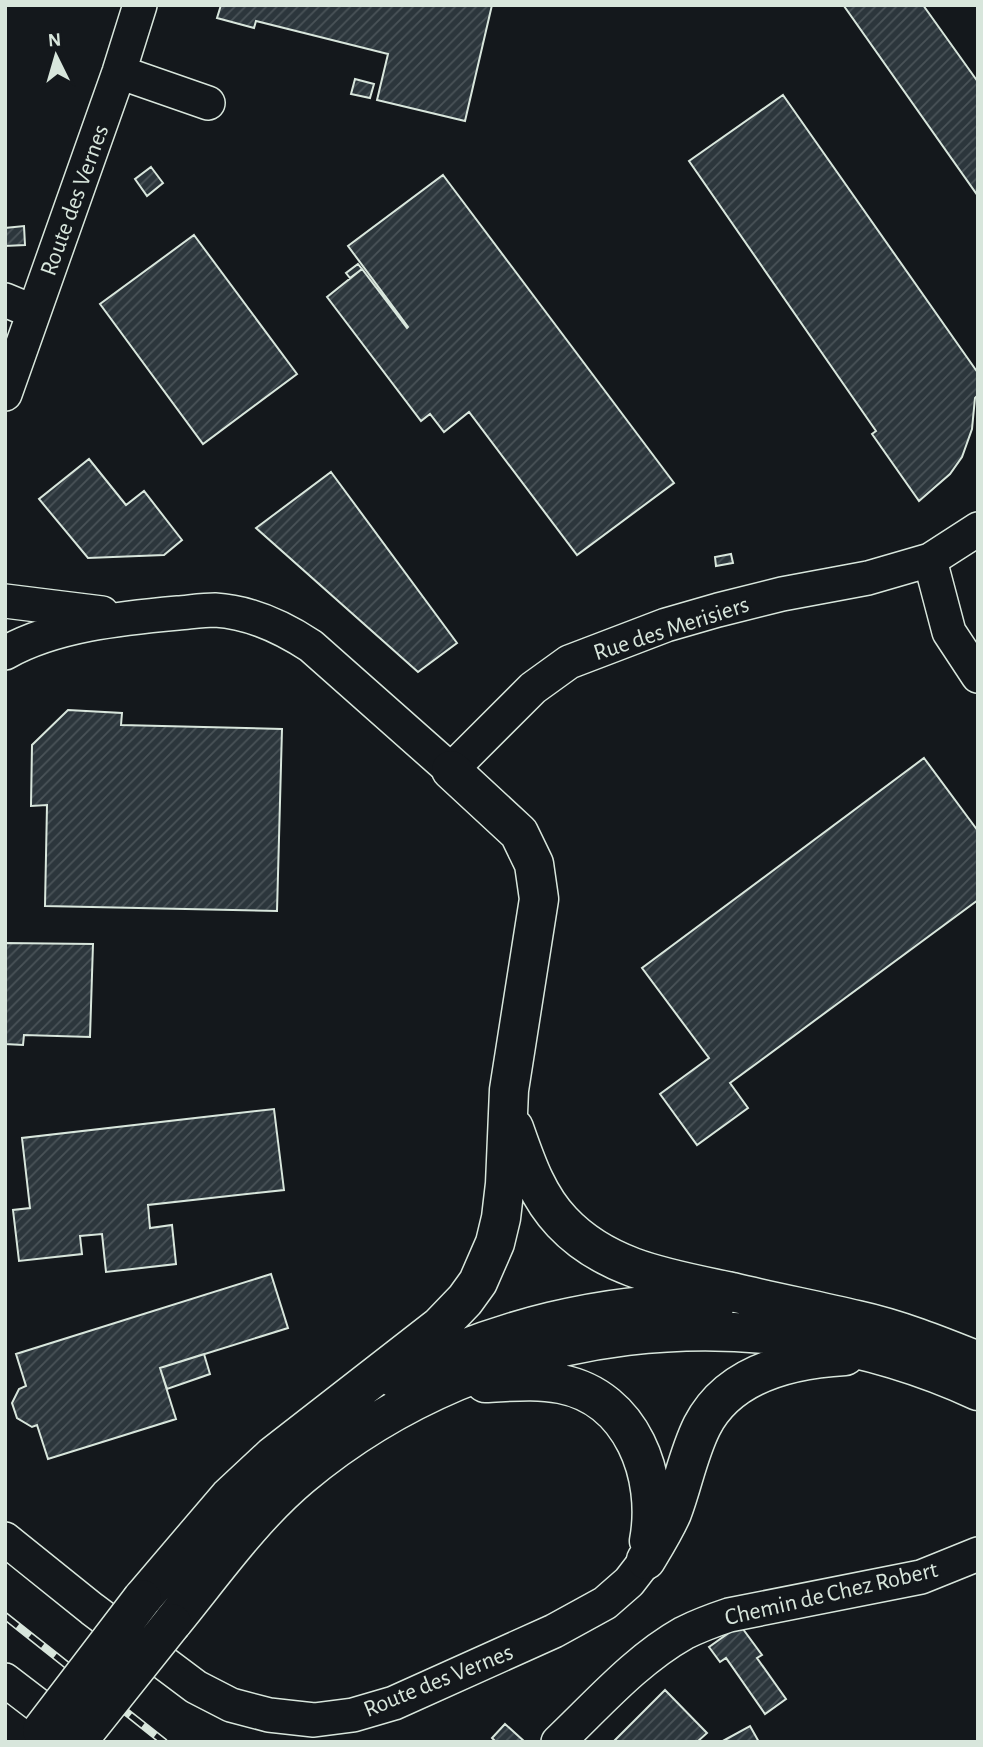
<svg xmlns="http://www.w3.org/2000/svg" width="983" height="1747" font-family="'Alegreya Sans',sans-serif">
  <style>
    .building { fill: url(#building-hatch); stroke: #d8e6dc; stroke-width: 2 }
    .lines { fill: none; stroke-linecap: round; stroke-linejoin: round }
    .minor-casing { stroke: #d8e6dc; stroke-width: 36 }
    .highway-casing { stroke: #d8e6dc; stroke-width: 41 }
    .minor { stroke: #14181c; stroke-width: 33 }
    .highway { stroke: #14181c; stroke-width: 38 }
    .rail-casing { stroke: #d8e6dc; stroke-width: 8 }
    .rail { stroke: #14181c; stroke-width: 5; stroke-dasharray: 16; stroke-linecap: butt }
    .highway-bridge-casing { stroke: #d8e6dc; stroke-width: 41; stroke-linecap: butt }
    .highway-bridge { stroke: #14181c; stroke-width: 38 }
    .labels { text-anchor: middle; stroke-width: 5; stroke-linejoin: round; paint-order: stroke }
    .street-label { font-size: 24px; fill: #d8e6dc; stroke: #14181c }
  </style>
  <defs>
    <pattern id="building-hatch" width="6" height="6" patternUnits="userSpaceOnUse" patternTransform="scale(1.75)"><rect width="6" height="6" fill="#2c363c"/><path d="M-1 1l2-2M0 6l6-6M5 7l2-2" fill="none" stroke="#4a5358"/></pattern>
  </defs>
  <rect width="100%" height="100%" fill="#14181c"/>
  <path class="building" d="M221 5H492L465 121 377 100 388 54 256 21 254 28 217 18Z
    M923 5 978 82V196L844 6Z
    M355 79 374 84 370 98 351 94Z
    M783 95 978 373V395L975 398 972 429 962 457 950 474 919 501 872 434 876 431 689 161Z
    M151 167 163 183 147 196 135 179Z
    M443 175 674 483 577 555 469 412 444 432 430 414 421 421 327 297 362 269 407 328 408 327 348 246Z
    M24 226 25 245 5 246V228Z
    M194 235 297 374 203 444 100 304Z
    M358 264 362 269 350 278 346 273Z
    M89 459 126 505 144 491 182 540 164 555 88 558 39 499Z
    M331 472 457 643 418 672 256 528Z
    M731 554 733 563 716 566 715 557Z
    M68 710 122 713 121 725 282 729 277 911 45 906 47 805 31 806 32 745Z
    M924 758 978 831V900L730 1083 748 1108 697 1145 660 1094 709 1058 642 968Z
    M5 943 93 944 90 1037 24 1035 23 1045 5 1044Z
    M274 1109 284 1190 148 1205 150 1228 172 1225 176 1264 106 1272 102 1234 80 1236 82 1254 19 1261 13 1210 30 1208 22 1138Z
    M271 1274 288 1328 160 1368 176 1419 48 1459 37 1425 32 1427 17 1418 12 1403 19 1389 26 1386 16 1354Z
    M204 1354 210 1374 167 1389 160 1368Z
    M740 1625 762 1655 757 1658 786 1699 765 1714 726 1658 720 1662 709 1647Z
    M665 1690 707 1733 697 1742H613Z
    M505 1724 525 1742H496L492 1738Z
    M750 1726 759 1742H721Z"/>
  <g class="lines">
    <defs>
      <path id="minor" d="M119 72 208 103
        M5 300 34 312
        M5 394 119 72 140 5
        M930 560 949 632 978 676
        M5 601 102 613
        M5 653C54 625 122 618 178 613 190 612 203 610 215 610 250 612 282 627 311 646L451 770 533 688 569 662 666 625 718 610 782 594 868 578 930 560 978 529
        M5 1539 92 1609 196 1687 231 1705 269 1715 314 1720 353 1715 394 1703 554 1631 605 1603 629 1582 646 1560
        M5 1680 73 1732
        M558 1742C598 1704 636 1660 684 1633 698 1626 714 1620 729 1615L921 1577 978 1554"/>
      <path id="highway" d="M514 1128C526 1162 537 1196 562 1222 607 1270 671 1279 732 1292 773 1302 815 1310 857 1320 898 1329 938 1345 978 1361
        M396 1379C495 1329 605 1301 716 1303
        M485 1383C510 1382 536 1379 561 1384 632 1398 661 1476 649 1541
        M646 1560C655 1545 665 1529 672 1513 683 1484 688 1454 702 1426 729 1373 791 1359 845 1356
        M142 1599 229 1497 273 1456 440 1326 465 1300 478 1282 495 1243 501 1218 505 1184 509 1090 539 899 534 864 519 833 451 770
        M172 1623C213 1573 251 1518 301 1476 490 1318 756 1289 978 1391"/>
    </defs>
    <use href="#minor" class="minor-casing"/>
    <use href="#highway" class="highway-casing"/>
    <use href="#minor" class="minor"/>
    <use href="#highway" class="highway"/>
    <defs>
      <path id="rail" d="M5 1616 164 1742"/>
    </defs>
    <use href="#rail" class="rail-casing"/>
    <use href="#rail" class="rail"/>
    <defs>
      <path id="highway-bridge" d="M42 1730 142 1599
        M77 1742 172 1623"/>
    </defs>
    <use href="#highway-bridge" class="highway-bridge-casing"/>
    <use href="#highway-bridge" class="highway-bridge"/>
  </g>
  <g class="labels">
    <g class="street-label">
      <text transform="translate(74 200) rotate(-70)" y="8">Route des Vernes</text>
      <text transform="translate(671 628) rotate(-18)" y="8">Rue des Merisiers</text>
      <text transform="translate(831 1593) rotate(-13)" y="8">Chemin de Chez Robert</text>
      <text transform="translate(438 1680) rotate(-22)" y="8">Route des Vernes</text>
    </g>
  </g>
  <rect width="983" height="1747" fill="none" stroke="#d8e6dc" stroke-width="14"/>
  <g transform="translate(56 56) rotate(355)" stroke="#14181c" stroke-width="5" paint-order="stroke">
  <path d="M0-5L12 26L0 18L-12 26Z" fill="#d8e6dc"/>
  <text y="-10" font-size="19" font-weight="bold" text-anchor="middle" fill="#d8e6dc">N</text>
  </g>
</svg>
